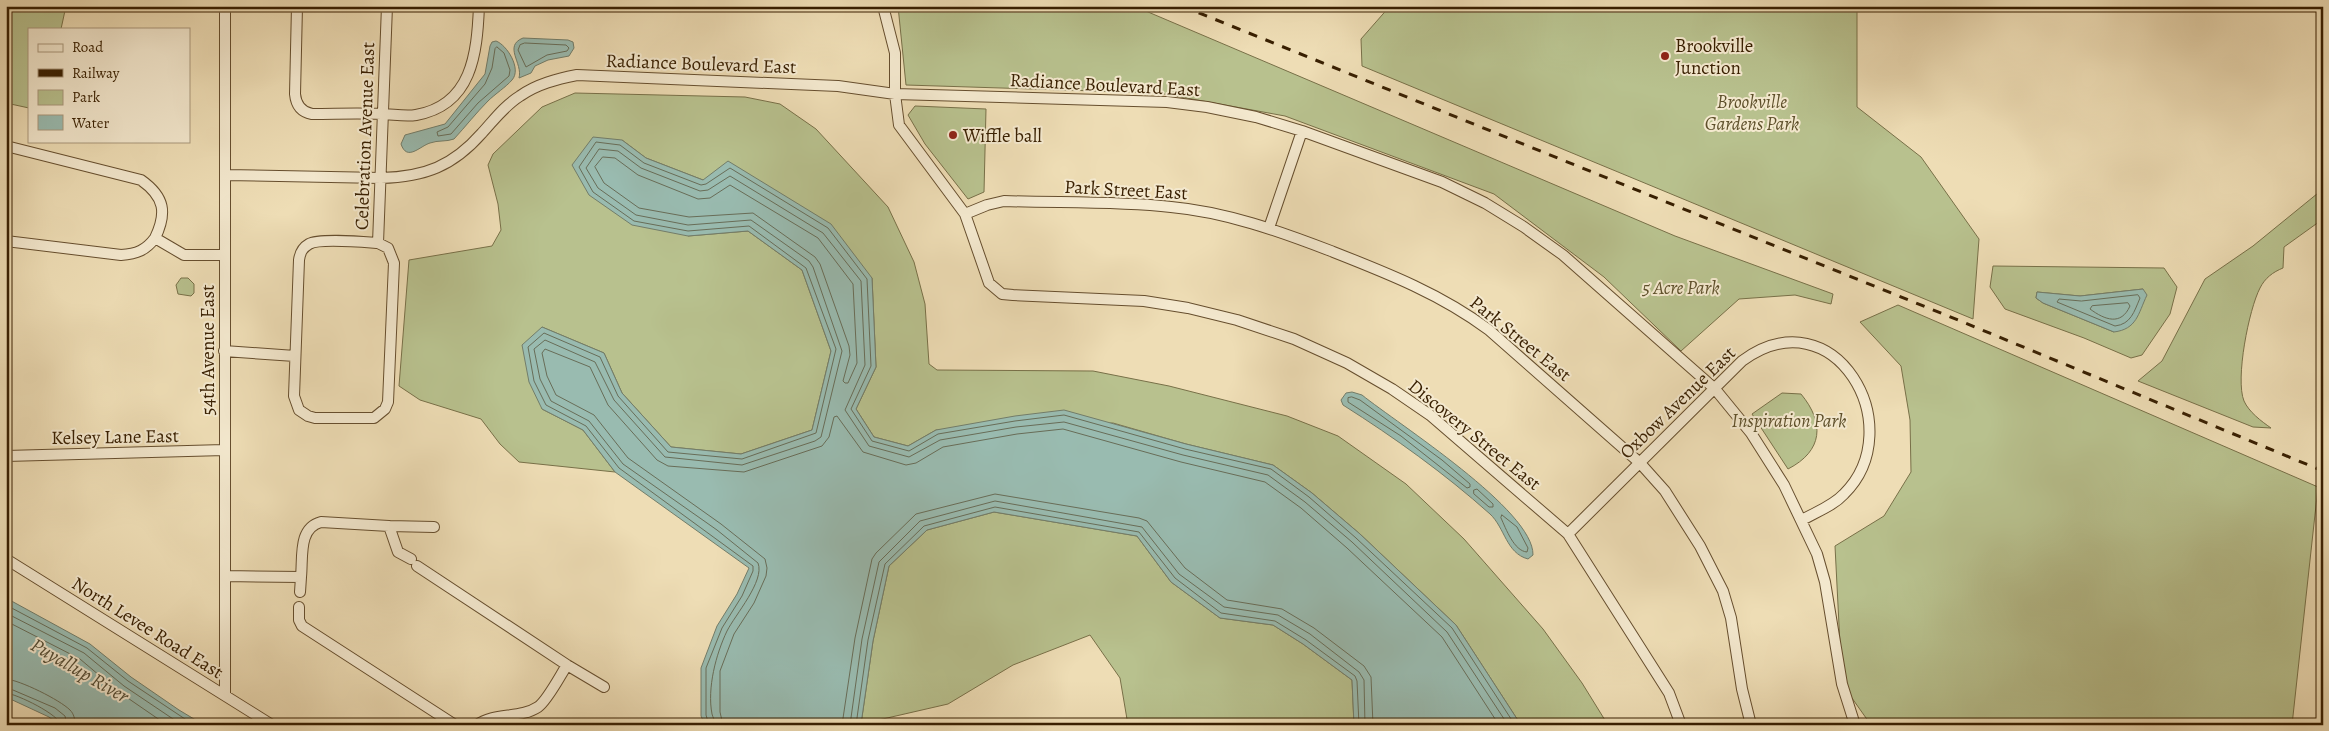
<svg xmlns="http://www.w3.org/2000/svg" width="2329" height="731" font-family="Alegreya,serif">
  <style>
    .green { fill: #b8c18e; stroke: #787048; fill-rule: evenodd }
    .water { fill: #99bbb0; stroke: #727d6a }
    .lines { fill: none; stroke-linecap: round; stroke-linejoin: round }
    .shore { stroke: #686d58; stroke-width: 1 }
    .minor-casing { stroke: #664e2e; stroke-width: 12 }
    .minor { stroke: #f4e9cf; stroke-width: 10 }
    .rail { stroke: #381f01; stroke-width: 3; stroke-dasharray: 9 9; stroke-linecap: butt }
    .poi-dot { fill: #8f2418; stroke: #f4e9cf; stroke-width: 2 }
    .labels { text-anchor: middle; stroke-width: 4; stroke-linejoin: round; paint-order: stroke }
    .poi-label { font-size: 19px; fill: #381f01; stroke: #f4e9cf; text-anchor: start }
    .street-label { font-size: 19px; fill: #381f01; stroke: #f4e9cf }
    .park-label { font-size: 19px; font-style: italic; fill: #5e502b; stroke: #f4e9cf }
    .water-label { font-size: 20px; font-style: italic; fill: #554e36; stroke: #f4e9cf }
  </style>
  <rect width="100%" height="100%" fill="#eeddb5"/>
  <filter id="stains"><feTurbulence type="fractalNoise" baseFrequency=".004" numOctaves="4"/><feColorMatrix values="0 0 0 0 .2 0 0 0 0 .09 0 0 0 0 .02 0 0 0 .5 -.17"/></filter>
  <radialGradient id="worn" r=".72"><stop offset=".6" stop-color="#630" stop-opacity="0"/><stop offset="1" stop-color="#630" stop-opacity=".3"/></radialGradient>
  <path class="green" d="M6 6H66L61 29H29V108L6 103Z
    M898 6H1134L1675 236 1833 294 1831 304 1795 295 1739 299 1681 351 1604 277 1494 194 1285 116 1159 93 906 85Z
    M1390 6H1857V107L1921 157 1979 239 1973 319 1362 66 1361 39Z
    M575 93 745 97 780 104 816 129 888 207 914 262 925 304 929 364 937 370 1093 371 1169 386 1287 416 1338 436 1406 484 1464 539 1543 629 1582 683 1608 725H1521L1456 625 1360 534 1312 493 1273 465 1186 444 1113 423 936 430 908 446 874 437 856 409 876 367 872 278 703 180 646 158 622 140 688 236 748 231 802 270 831 351 812 430 741 454 671 447 622 393 604 353 542 327V409L583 430 615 472 519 462 500 444 481 419 420 400 399 386 409 260 492 246 501 230 498 204 488 165 493 154 542 107Z
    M915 106 986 109 984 192 968 199 925 144 908 115Z
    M2323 189V219L2284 247 2283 268C2273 272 2265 278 2260 288 2249 309 2235 379 2244 401 2249 412 2261 421 2271 428L2253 427 2138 381 2162 361 2205 279 2253 246Z
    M1993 266 2164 268 2177 287 2170 314 2142 355 2131 358 2084 338 2005 309 1990 287ZM2143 289 2114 332 2043 303 2036 298 2037 292 2080 296Z
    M181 278H188L194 284V293L191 296 178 294 176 285Z
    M1898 305 2318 487 2292 725H1871L1842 684 1835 546 1884 516 1911 472 1910 420 1901 366 1860 322Z
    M1782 393 1801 394C1825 423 1823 451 1788 469L1752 414Z
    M994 512 1137 536 1171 582 1220 618 1273 625 1303 644 1352 680 1354 725H1254L1247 722 1233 725H1128L1120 678 1090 635 1013 665 948 704 861 724 873 641 889 566 927 530Z"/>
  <path class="water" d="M523 38 568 40 573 42 574 48 569 56 548 60 535 66 531 73 519 78C523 63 503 46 523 38Z
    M496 41C507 45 522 69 512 80 506 87 495 94 488 101 476 113 466 126 454 139 446 142 438 140 430 143 420 146 407 162 401 144L405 135 445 124 485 74 490 46 492 42Z
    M593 137 622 140 646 158 703 180 728 161 831 224 872 278 876 367 856 409 874 437 908 446 936 430 1015 416 1064 410 1186 444 1273 465 1312 493 1360 534 1456 625 1521 725H1354L1352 680 1303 644 1273 625 1220 618 1171 582 1137 536 994 512 927 530 889 566 873 641 861 724 705 725 701 716V668L717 626 737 594 749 568 615 472 583 430 542 409 529 382 522 345 542 327 604 353 622 393 671 447 741 454 812 430 831 351 802 270 748 231 688 236 632 225 589 195 572 165Z
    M2143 289 2147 295C2138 314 2137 329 2114 332L2043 303 2036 298 2037 292 2080 296Z
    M1352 392 1362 395C1398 424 1534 510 1533 555L1528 559C1506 553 1505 528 1490 514 1444 473 1395 438 1343 405L1341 400 1346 393Z
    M6 598 90 644 131 677 179 710 204 725H59L49 717 6 697Z"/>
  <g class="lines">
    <path class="shore" d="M525 43 566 45 569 48 567 51 547 55 526 67 518 50 520 45Z
      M497 47 504 53 510 70 509 76 478 103 451 134 438 136 437 132 448 127 485 84 492 68 495 49Z
      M603 157 615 158 638 175 698 199 710 198 730 185 818 238 853 284 857 363 848 383H845L843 381 850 355 849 346 820 264 815 257 753 213 689 217 639 208 604 183 595 167Z
      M2138 295 2140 298C2134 312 2131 324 2115 326L2057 302 2059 299 2081 301Z
      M2128 303 2130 306C2121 326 2105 320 2090 309L2092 306Z
      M1352 397 1360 400 1442 460 1470 484V487L1467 488 1401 436 1348 402V398Z
      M1474 490 1477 489 1493 504V507H1489L1474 494Z
      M1502 515 1517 527 1528 548 1527 552C1514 551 1506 529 1501 518Z
      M6 605 87 648 128 681 194 725
      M6 613 84 653 124 686 182 725
      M6 621 80 659 119 692 167 725
      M6 679C20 680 60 700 70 710 74 714 75 719 75 725
      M6 687 55 708 65 716 67 725
      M6 693C17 694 60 715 61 725
      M709 725 706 715V668L722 628 742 596 753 571V566L619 468 586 426 546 405 534 381 528 347 544 333 600 357 618 396 668 452 742 459 816 433 836 349 806 268 749 226 688 231 634 221 593 192 579 167 596 142 620 145 644 163 701 185 706 184 730 168 828 228 867 279 871 366 851 409 872 441 909 451 938 434 1015 421 1064 415 1185 449 1271 469 1309 497 1356 538 1452 628 1515 725
      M715 725C715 720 713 718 712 714 707 688 716 654 727 631 735 615 765 581 758 563L717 530 623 464 589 421 551 401 540 379 534 349 545 340 595 362 614 400 665 457 742 465 815 441 821 437 842 351 813 267 809 261 751 220 688 225 636 215 598 188 586 168 599 149 618 151 641 168 700 191 708 190 730 176 823 233 861 281 865 365 845 410 869 446 909 457 940 440 1016 427 1064 422 1183 455 1268 475 1305 502 1352 542 1447 632 1508 725
      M723 725 720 712V671L734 634 754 603 766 576 767 568 765 559 721 524 628 458 594 415 556 395 547 376 542 353 545 349 590 367 608 405 657 460 668 466 744 472 822 446 829 437 834 417 837 416 863 452 906 465 916 463 943 447 1017 434 1063 429 1181 462 1265 482 1301 508 1347 548 1442 637 1499 725
      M842 725 855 638 872 559 876 553 916 514 995 494 1139 518 1147 521 1185 568 1227 600 1282 609 1314 628 1364 666 1371 677 1373 725
      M850 725 862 639 879 562 920 521 995 501 1142 527 1179 574 1224 607 1278 615 1310 634 1359 672 1364 680 1365 725
      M856 725 868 640 885 564 924 526 995 507 1139 532 1175 578 1221 613 1275 621 1306 640 1355 676 1357 681 1359 725"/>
    <defs>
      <path id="minor" d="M297 6 295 94C296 105 301 112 312 114 335 114 358 113 381 114 392 114 405 117 416 115 472 105 477 54 479 6
        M883 6 895 53V94L899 125 965 214 989 283 1002 294 1013 295 1144 301 1188 308 1237 320 1294 339 1347 363 1392 389 1430 415 1568 534 1669 693 1681 725
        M6 146 141 180C165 197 167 213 155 238
        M225 175 381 178C425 177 453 166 482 133 494 120 504 106 520 96 537 84 557 79 577 75L838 86 895 94 1167 102 1207 107 1256 117 1302 131 1442 182 1485 203 1524 227 1563 255 1715 389 1751 433 1784 485 1817 554 1825 582 1842 684 1855 725
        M965 214 987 205 1004 201C1059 203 1116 201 1171 207 1226 212 1279 231 1331 251 1387 273 1441 294 1489 330L1640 463 1665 491 1700 546 1723 591 1731 618 1742 689 1751 725
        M1269 228 1302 131
        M6 241 121 255C137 254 146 250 155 238L184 255H224
        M378 243C364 242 319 238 309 244 302 248 300 253 299 260L294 396 299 410 308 416 315 418H374L385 409 388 402 394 263 388 248 378 243 387 6
        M224 351 295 356
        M6 456 224 450
        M389 526 434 527
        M1568 534 1742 361C1835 293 1911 428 1844 494 1833 506 1816 512 1802 520
        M6 559 272 725
        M417 566 567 665C560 676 547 701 538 707 520 719 494 712 477 725
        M225 576 301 577C303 557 298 528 321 522L389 526 398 552 411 559
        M300 592 301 577
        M299 607V620L302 626 455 725
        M567 665 604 687
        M225 694V6"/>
    </defs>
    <use href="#minor" class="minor-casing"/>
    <use href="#minor" class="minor"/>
    <path class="rail" d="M1182 6 1958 320 2323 471"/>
  </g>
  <g class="poi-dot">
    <circle cx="1665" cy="56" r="5"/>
    <circle cx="953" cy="135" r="5"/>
  </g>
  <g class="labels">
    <g class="poi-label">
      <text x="1675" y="52">Brookville<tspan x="1675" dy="22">Junction</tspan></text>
      <text x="963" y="142">Wiffle ball</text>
    </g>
    <g class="street-label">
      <text transform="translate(701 63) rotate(2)" y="7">Radiance Boulevard East</text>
      <text transform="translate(1105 84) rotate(3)" y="7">Radiance Boulevard East</text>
      <text transform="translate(364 136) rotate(-88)" y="7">Celebration Avenue East</text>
      <text transform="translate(1126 189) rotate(3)" y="7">Park Street East</text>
      <text transform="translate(1521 338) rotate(39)" y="7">Park Street East</text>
      <text transform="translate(207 350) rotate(-90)" y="7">54th Avenue East</text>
      <text transform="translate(1677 402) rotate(-44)" y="7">Oxbow Avenue East</text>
      <text transform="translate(1475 434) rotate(39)" y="7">Discovery Street East</text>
      <text transform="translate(115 436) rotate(-1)" y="7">Kelsey Lane East</text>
      <text transform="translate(148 627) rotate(32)" y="7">North Levee Road East</text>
    </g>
    <g class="park-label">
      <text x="1752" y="108">Brookville<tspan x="1752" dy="22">Gardens Park</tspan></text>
      <text x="1681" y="294">5 Acre Park</text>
      <text x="1789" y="427">Inspiration Park</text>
    </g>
    <g class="water-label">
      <text transform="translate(80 670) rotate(30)" y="7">Puyallup River</text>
    </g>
  </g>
  <rect width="2329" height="731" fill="none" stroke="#eeddb5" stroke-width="25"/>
  <rect x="8" y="8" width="2314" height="716" fill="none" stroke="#381f01" stroke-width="2.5"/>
  <rect x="12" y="12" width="2304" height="706" fill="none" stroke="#381f01"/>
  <rect x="28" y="28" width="162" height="115" fill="#f4e9cf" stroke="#a9987d"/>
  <rect x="38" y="44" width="25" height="8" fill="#f4e9cf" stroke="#a9987d"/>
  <text x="72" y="52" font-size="15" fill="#381f01">Road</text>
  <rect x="38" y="69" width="25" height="8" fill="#381f01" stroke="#a9987d"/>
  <text x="72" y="78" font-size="15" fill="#381f01">Railway</text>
  <rect x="38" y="90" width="25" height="15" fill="#b8c18e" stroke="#a9987d"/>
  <text x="72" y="102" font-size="15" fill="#381f01">Park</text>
  <rect x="38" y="115" width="25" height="15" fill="#99bbb0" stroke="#a9987d"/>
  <text x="72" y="128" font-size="15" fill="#381f01">Water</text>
  <rect width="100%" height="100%" filter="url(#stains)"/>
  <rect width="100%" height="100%" fill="url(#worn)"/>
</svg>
